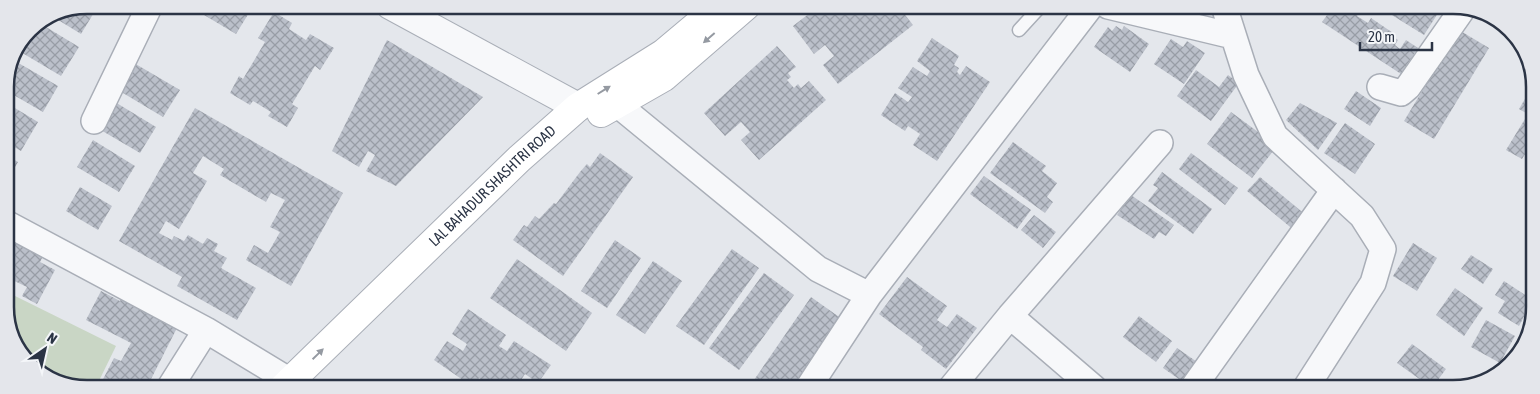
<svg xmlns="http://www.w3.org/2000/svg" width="1540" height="394" font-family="'Asap Condensed',sans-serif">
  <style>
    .grass { fill: #c9d6c5 }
    .building { fill: url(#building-cross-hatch) }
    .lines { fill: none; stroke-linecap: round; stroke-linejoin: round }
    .service-casing { stroke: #a9aeb7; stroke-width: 15 }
    .minor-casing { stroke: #a9aeb7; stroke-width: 28 }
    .tertiary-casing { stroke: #a9aeb7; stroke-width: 30 }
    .secondary-casing { stroke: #a9aeb7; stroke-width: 30 }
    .service { stroke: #f7f8fa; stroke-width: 12 }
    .minor { stroke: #f7f8fa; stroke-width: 25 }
    .tertiary { stroke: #f7f8fa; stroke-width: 28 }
    .secondary { stroke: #fff; stroke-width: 28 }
    .oneway { fill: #959aa2 }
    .labels { text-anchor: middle; stroke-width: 4; stroke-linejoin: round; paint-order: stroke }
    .street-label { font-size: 15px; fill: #2b3445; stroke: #f4f6f9 }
    .rim { fill: none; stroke: #2b3445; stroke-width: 2.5 }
  </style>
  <defs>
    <pattern id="building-cross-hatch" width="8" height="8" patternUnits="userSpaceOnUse" patternTransform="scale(1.25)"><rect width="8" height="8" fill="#bbc0ca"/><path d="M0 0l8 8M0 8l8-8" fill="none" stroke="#989da6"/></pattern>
  </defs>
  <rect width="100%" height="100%" fill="#e4e7ec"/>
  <path class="grass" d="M7 292 116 346 96 387H71L29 365 7 323Z"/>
  <path class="building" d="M87 5 98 6 81 34 55 18Z
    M196 5H248L252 8 236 34 194 9Z
    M819 6H872L875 10 879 6 882 10 888 6H898L913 25 838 84 823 65 834 56 825 45 814 54 793 26Z
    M1347 6H1353L1360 11 1357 16 1368 23 1371 18 1396 35 1394 37 1398 40 1395 45 1400 49 1406 40 1418 48 1401 74 1322 22 1332 8 1341 15Z
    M1379 7H1442L1424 35Z
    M274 12 292 23 289 29 306 40 310 34 334 48 320 70 315 66 292 104 298 108 287 127 268 116 271 112 253 101 250 105 230 93 239 76 243 79 265 42 258 38Z
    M41 24 79 47 61 76 19 51 33 27Z
    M1116 26 1122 30 1124 26 1149 44 1130 72 1094 47 1108 27 1112 31Z
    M1459 30 1489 48 1434 139 1404 121Z
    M932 38 959 56 954 65 959 68 957 72 960 75 966 66 990 82 937 161 913 145 920 134 908 126 905 131 881 115 895 93 908 102 912 97 898 88 913 67 927 76 930 71 917 61Z
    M1171 39 1183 47 1187 41 1205 53 1184 84 1154 64Z
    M387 40 483 97 396 186 366 171 375 155 368 151 359 167 332 151Z
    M777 46 796 67 788 73 791 77 787 80 794 88 798 84 801 88 809 81 826 100 759 160 741 140 750 132 741 122 725 136 704 113Z
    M15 61 58 86 43 112 5 90V82Z
    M134 63 180 90 163 117 118 90Z
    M1196 70 1219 87 1228 75 1239 83 1211 121 1177 96Z
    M1533 85V141L1522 159 1506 150 1528 114 1519 109Z
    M1356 91 1381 108 1370 126 1344 109Z
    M5 102 38 122 21 151 6 142Z
    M115 102 156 127 140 153 99 129Z
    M1300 103 1337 123 1318 150 1286 120Z
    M195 108 343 193 291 286 246 260 254 245 268 253 280 232 270 227 285 200 271 193 266 202 220 175 224 169 203 156 193 173 207 181 179 229 166 221 159 233 172 240 174 236 184 241 188 235 203 244 207 238 218 244 214 251 227 258 221 268 256 288 237 320 177 286 182 277 119 241Z
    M1231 112 1277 146 1252 178 1207 144Z
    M1345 123 1375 144 1355 174 1324 153Z
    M93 140 135 166 119 192 77 167Z
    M1013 142 1046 166 1042 171 1057 183 1047 197 1053 202 1045 213 990 173Z
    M600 153 633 177 563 276 513 240 524 225 527 227 535 216 539 219 554 203 556 204 580 172 587 164 590 167Z
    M1191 153 1238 188 1225 205 1179 169Z
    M6 155 18 162 6 183Z
    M1162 172 1212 209 1193 234 1148 201 1158 188 1153 185Z
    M984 176 1031 210 1017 229 970 194Z
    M1260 177 1307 216 1295 231 1247 191Z
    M80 187 112 206 98 230 66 211Z
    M1131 195 1174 225 1166 236 1159 232 1154 239 1117 215Z
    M1034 215 1056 232 1043 248 1021 230Z
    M6 232 45 252 40 262 55 270 37 304 22 296 27 287 6 277Z
    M615 240 641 258 607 308 581 291Z
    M1413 243 1437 258 1417 291 1393 276Z
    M732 249 759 268 704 345 676 326Z
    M1471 255 1493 269 1483 284 1461 269Z
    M517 259 592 313 566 351 490 298Z
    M653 261 682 281 645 334 616 315Z
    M764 273 794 295 739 370 709 348Z
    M907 277 947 306 937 320 947 327 957 314 977 328 946 369 921 350 923 347 879 314Z
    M1504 281 1533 300 1519 326 1498 313 1505 301 1495 295Z
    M1455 288 1483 308 1464 336 1436 315Z
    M101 291 120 301 123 296 179 324 147 387H99L114 358 121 361 131 343 86 320Z
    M811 297 842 319 794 388H766L754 380Z
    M468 309 506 335 499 346 507 351 514 341 551 365 538 383 525 374 517 386 519 388H483L486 383 479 378 473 387 434 360 447 341 463 351 467 344 452 334Z
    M1139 316 1172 341 1156 362 1123 337Z
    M1486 320 1515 336 1500 363 1471 347Z
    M1412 344 1446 369 1432 388 1397 363Z
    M1177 348 1200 364 1186 384 1163 368Z"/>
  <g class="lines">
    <defs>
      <path id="service" d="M1019 30 1041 6"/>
      <path id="minor" d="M1108 6 1233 36
        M1224 6 1246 75 1275 136 1362 216 1383 249 1373 283 1305 389
        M1380 87 1401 93 1408 87 1464 7
        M617 104 818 269 869 295 1091 6
        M94 121 150 5
        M6 223 206 330 290 381
        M170 387 206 330
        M808 388 869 295
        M951 388 1010 316
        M1094 388 1010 316 1160 143
        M1192 389 1334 190"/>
      <path id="tertiary" d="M390 5 578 107"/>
      <g id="secondary">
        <path d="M601 113 664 77 746 6"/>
        <path id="s1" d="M283 388 519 159 578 107 664 53 720 6"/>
      </g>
    </defs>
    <use href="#service" class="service-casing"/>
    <use href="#minor" class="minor-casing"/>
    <use href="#tertiary" class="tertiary-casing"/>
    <use href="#secondary" class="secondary-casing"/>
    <use href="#service" class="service"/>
    <use href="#minor" class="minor"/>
    <use href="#tertiary" class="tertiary"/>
    <use href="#secondary" class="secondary"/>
  </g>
  <defs><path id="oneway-solid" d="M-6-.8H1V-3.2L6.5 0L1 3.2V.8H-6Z" transform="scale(1.25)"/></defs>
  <g class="oneway">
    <use href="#oneway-solid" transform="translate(709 38) rotate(139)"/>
    <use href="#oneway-solid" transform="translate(604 90) rotate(-32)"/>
    <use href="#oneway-solid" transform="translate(318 354) rotate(-44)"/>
  </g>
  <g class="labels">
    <g class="street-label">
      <text dy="5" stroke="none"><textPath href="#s1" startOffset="291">LAL BAHADUR SHASHTRI ROAD</textPath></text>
    </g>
  </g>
  <path d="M0 0H1540V394H0ZM87 14H1453A73 73 0 0 1 1526 87V307A73 73 0 0 1 1453 380H87A73 73 0 0 1 14 307V87A73 73 0 0 1 87 14Z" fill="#e4e6eb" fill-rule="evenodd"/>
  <path class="rim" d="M87 14H1453A73 73 0 0 1 1526 87V307A73 73 0 0 1 1453 380H87A73 73 0 0 1 14 307V87A73 73 0 0 1 87 14Z"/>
  <g transform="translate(45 349) rotate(34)" stroke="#f4f6f9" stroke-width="4" paint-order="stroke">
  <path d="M0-4L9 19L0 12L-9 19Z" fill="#2b3445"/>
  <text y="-8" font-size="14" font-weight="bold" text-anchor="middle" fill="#2b3445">N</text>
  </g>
  <path d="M1360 42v8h72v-8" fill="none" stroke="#2b3445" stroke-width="2.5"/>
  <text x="1368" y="42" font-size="15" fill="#2b3445" stroke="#f4f6f9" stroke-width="4" paint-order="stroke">20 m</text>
</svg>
